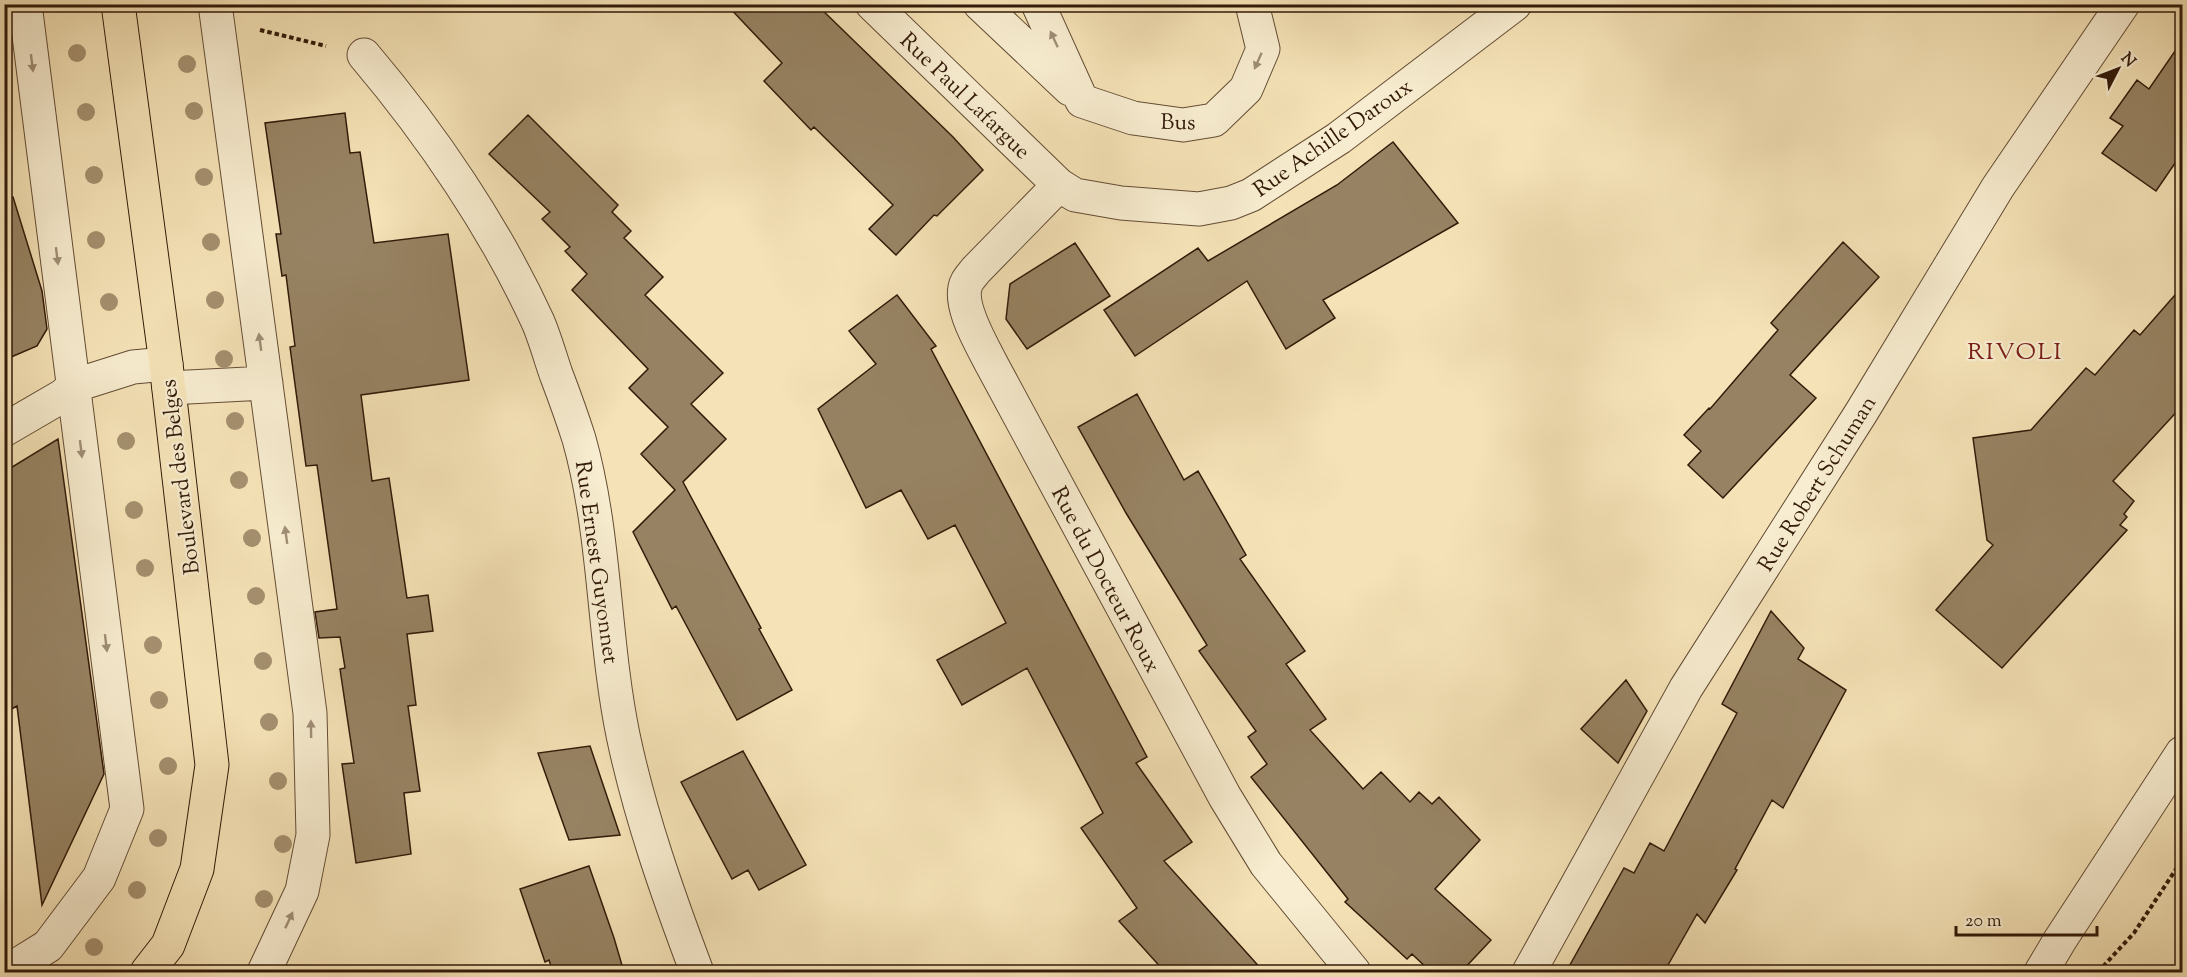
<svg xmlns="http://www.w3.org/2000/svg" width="2187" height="977" font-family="'Sorts Mill Goudy',serif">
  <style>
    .building { fill: #978363; stroke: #321a09; stroke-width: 1.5 }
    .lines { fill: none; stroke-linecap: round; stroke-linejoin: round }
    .minor-casing { stroke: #634c34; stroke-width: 35 }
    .major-casing { stroke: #321a09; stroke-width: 35 }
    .path { stroke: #321a09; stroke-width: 4; stroke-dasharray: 4.5 3; stroke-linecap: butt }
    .minor { stroke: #f8edd0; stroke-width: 33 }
    .major { stroke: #f5e3b7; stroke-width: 33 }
    .tree { fill: #a5906f }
    .oneway { fill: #9f8e76 }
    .labels { text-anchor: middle; stroke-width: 4.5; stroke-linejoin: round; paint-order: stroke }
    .street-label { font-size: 22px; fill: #321a09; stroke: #f8edd0 }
    .neighbourhood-label { font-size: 24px; letter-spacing: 1.5px; fill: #7a1f14; stroke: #f8edd0 }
  </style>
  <rect width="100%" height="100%" fill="#f5e3b7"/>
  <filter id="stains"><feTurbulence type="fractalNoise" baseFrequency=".00333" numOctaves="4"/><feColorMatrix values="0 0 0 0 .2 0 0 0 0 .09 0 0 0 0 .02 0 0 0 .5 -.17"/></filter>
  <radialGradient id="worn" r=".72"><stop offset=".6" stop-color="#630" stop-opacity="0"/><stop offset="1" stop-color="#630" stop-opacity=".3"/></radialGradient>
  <path class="building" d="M726 4H816L953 137 983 170 937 216 934 215 896 255 869 229 893 205 814 127 811 130 764 81 782 63Z
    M2182 41V153L2156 191 2102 153 2123 126 2110 118 2137 80 2149 89Z
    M345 113 350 153 360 152 374 243 448 234 469 380 361 395 372 481 389 478 407 598 428 595 433 631 407 634 416 705 408 706 420 791 404 793 411 854 356 863 342 764 354 763 340 669 345 668 340 637 319 638 315 612 337 609 317 465 306 466 290 347 295 346 286 275 282 276 276 234H281L265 123Z
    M528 115 618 205 612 212 631 231 624 238 663 277 645 295 723 373 691 404 726 439 683 482 761 628 759 629 792 690 737 720 676 606 672 609 633 532 675 490 641 454 668 427 629 388 648 369 572 290 587 274 565 251 570 247 542 219 550 212 489 154Z
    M1393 142 1458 223 1323 300 1335 318 1286 349 1247 281 1135 356 1104 310 1198 248 1208 261 1337 185Z
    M13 197 42 291 47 329 37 346 4 360V198Z
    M1843 242 1879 277 1790 375 1816 398 1723 498 1688 465 1701 451 1684 435 1709 408 1710 409 1778 330 1771 323Z
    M1075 243 1110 296 1027 349 1006 319 1010 284Z
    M2182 287V406L2113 481 2134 501 2124 514 2127 517 2120 525 2127 530 2002 668 1936 610 1993 545 1987 540 1973 438 2031 430 2086 368 2095 375 2134 330 2140 335Z
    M897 295 936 346 931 349 1147 757 1136 763 1192 842 1164 861 1264 972H1165L1119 921 1137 908 1081 828 1103 813 1027 668 962 705 937 660 1006 623 955 525 928 539 901 490 866 508 818 409 876 364 849 331Z
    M1137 394 1184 480 1198 471 1246 555 1240 559 1305 651 1286 664 1326 719 1310 730 1363 789 1381 772 1410 802 1419 792 1432 804 1439 797 1480 840 1435 889 1491 940 1461 972H1431L1412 954 1407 959 1345 902 1348 899 1251 777 1267 764 1248 737 1256 731 1199 651 1207 645 1126 513 1078 427Z
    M58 439 104 774 42 905 17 706 4 713V472Z
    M1771 611 1804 648 1798 659 1846 690 1783 808 1772 800 1735 869 1737 870 1705 923 1697 914 1664 972H1566L1624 868 1634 873 1650 843 1664 851 1737 713 1722 704Z
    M1626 680 1647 711 1618 763 1581 729Z
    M590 746 620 835 569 840 538 753Z
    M743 751 806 865 759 890 748 870 732 879 681 782Z
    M589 866 614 938 624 972H553L549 960 545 962 520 889Z"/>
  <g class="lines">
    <defs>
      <path id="minor" d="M215 4 310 713 313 835 302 891 264 972
        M872 4 1059 185 1075 195 1121 203 1199 209 1231 203 1251 195 1339 138 1515 4
        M980 4 1070 89
        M1038 4 1082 101 1133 118 1183 125 1214 120 1246 89 1263 49 1252 4
        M364 55C431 134 495 228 538 322 545 338 550 357 556 374 564 395 572 417 579 439 606 535 603 637 623 735 640 816 668 895 697 972
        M1059 185 976 270C973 274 969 278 967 282 956 303 982 345 992 365L1225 797 1266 864 1354 972
        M169 388 266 383
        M4 430 64 395 73 386 133 367 166 364
        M6 972 48 946 99 878 127 809 25 4
        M1529 972 1686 688 1861 413 1998 187 2123 4
        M2041 972 2060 940 2182 753"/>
      <path id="major" d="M118 4 166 364 212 765 197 869 168 945 147 972"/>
    </defs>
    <use href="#minor" class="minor-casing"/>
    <use href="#major" class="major-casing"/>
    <path class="path" d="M260 30 326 46
      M2098 972 2134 933 2182 860"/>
    <use href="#minor" class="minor"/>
    <use href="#major" class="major"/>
  </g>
  <g class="tree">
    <circle cx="77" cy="53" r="9"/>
    <circle cx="187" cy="64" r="9"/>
    <circle cx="194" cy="111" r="9"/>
    <circle cx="86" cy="112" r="9"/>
    <circle cx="94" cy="175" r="9"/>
    <circle cx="204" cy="177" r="9"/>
    <circle cx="96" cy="240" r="9"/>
    <circle cx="211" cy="242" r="9"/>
    <circle cx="215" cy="300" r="9"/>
    <circle cx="109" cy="302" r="9"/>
    <circle cx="224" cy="359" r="9"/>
    <circle cx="235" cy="421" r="9"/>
    <circle cx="126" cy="441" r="9"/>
    <circle cx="239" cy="480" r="9"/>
    <circle cx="134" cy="510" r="9"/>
    <circle cx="252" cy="538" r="9"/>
    <circle cx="145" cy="568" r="9"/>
    <circle cx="256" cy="596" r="9"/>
    <circle cx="153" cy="645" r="9"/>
    <circle cx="263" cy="661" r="9"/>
    <circle cx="159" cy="700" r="9"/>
    <circle cx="269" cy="722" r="9"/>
    <circle cx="168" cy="766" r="9"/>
    <circle cx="278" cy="781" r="9"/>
    <circle cx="158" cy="838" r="9"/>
    <circle cx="283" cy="844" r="9"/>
    <circle cx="137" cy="890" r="9"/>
    <circle cx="264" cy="899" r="9"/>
    <circle cx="94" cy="947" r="9"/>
  </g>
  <defs><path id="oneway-solid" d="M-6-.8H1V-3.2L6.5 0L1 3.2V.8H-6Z" transform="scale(1.5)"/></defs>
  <g class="oneway">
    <use href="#oneway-solid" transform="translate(1054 39) rotate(-115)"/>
    <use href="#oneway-solid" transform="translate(1258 61) rotate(114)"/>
    <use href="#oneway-solid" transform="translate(32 63) rotate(83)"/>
    <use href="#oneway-solid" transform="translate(57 256) rotate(83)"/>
    <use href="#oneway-solid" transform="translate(260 342) rotate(-98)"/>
    <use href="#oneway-solid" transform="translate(81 449) rotate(83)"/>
    <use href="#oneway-solid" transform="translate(286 535) rotate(-98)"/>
    <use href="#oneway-solid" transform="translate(106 643) rotate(83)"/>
    <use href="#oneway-solid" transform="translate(311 729) rotate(-91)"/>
    <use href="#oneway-solid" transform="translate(289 920) rotate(-65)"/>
  </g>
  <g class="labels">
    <g class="street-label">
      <text transform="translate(966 95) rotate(44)" y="8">Rue Paul Lafargue</text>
      <text transform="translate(1178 121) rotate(1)" y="8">Bus</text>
      <text transform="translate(1332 137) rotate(-35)" y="8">Rue Achille Daroux</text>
      <text transform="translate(179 477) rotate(-97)" y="8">Boulevard des Belges</text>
      <text transform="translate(1816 483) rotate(-58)" y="8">Rue Robert Schuman</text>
      <text transform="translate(598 562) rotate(82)" y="8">Rue Ernest Guyonnet</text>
      <text transform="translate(1107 579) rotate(62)" y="8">Rue du Docteur Roux</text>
    </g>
    <g class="neighbourhood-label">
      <text x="2015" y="359">RIVOLI</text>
    </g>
  </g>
  <rect width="2187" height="977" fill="none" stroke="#f5e3b7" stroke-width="24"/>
  <rect x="6" y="6" width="2175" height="965" fill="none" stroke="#321a09" stroke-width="3"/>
  <rect x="12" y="12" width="2163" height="953" fill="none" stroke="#321a09" stroke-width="1.5"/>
  <g transform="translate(2118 69) rotate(48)" stroke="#f8edd0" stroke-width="4.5" paint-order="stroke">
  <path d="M0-4.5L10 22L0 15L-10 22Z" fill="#321a09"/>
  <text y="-9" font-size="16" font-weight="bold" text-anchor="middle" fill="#321a09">N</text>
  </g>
  <path d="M1956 926v9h141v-9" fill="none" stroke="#321a09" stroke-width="3"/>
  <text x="1965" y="926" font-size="18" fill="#321a09" stroke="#f8edd0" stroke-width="4.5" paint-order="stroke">20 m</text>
  <rect width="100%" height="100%" filter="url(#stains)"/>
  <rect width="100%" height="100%" fill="url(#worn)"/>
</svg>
